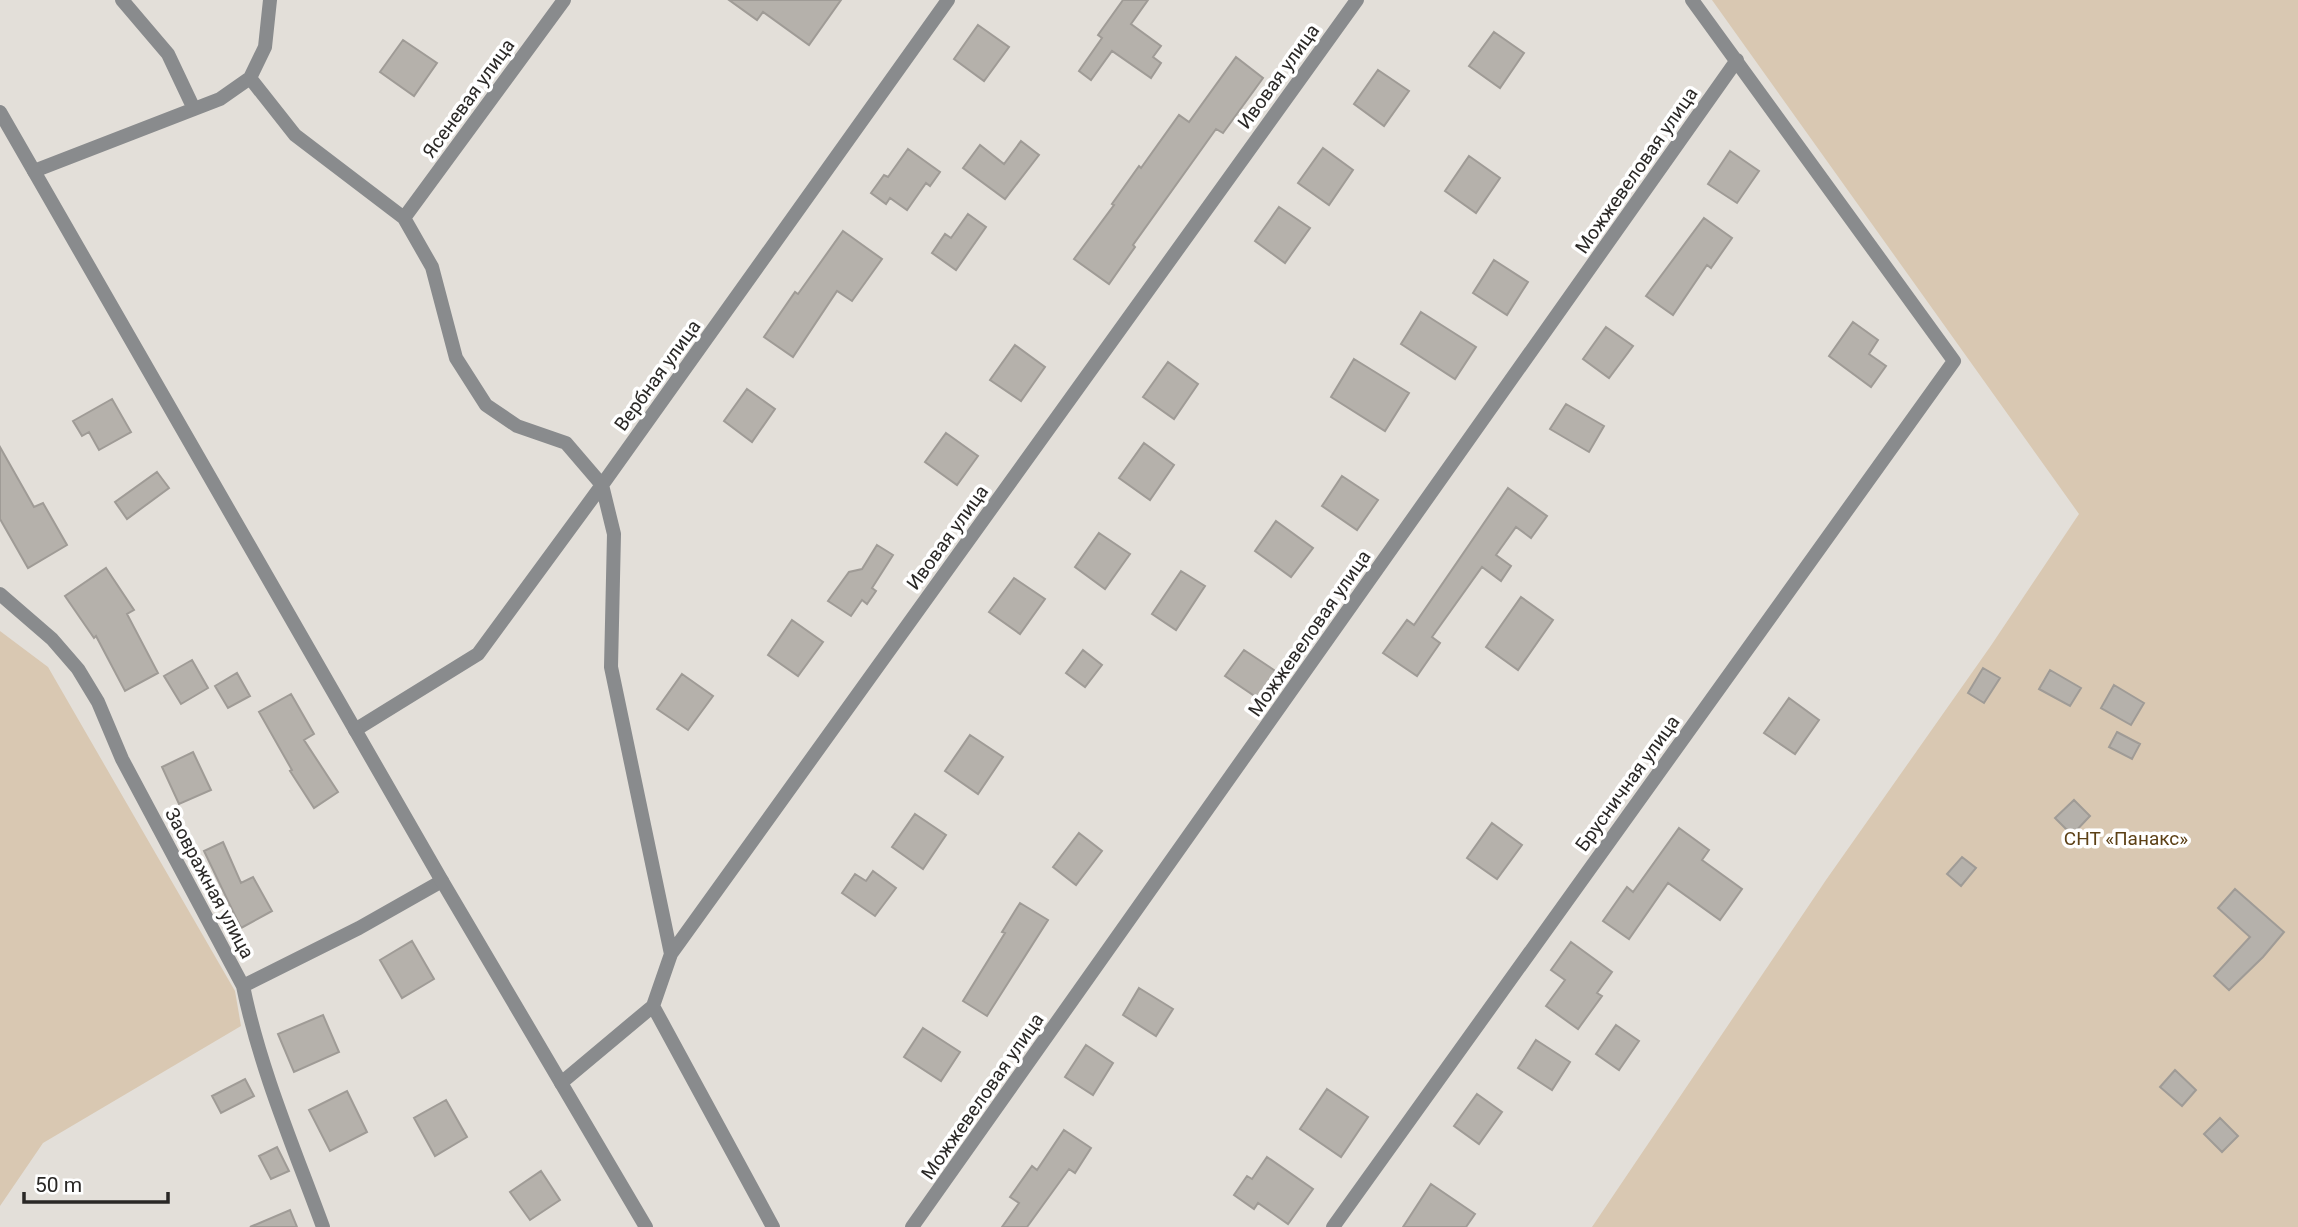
<svg xmlns="http://www.w3.org/2000/svg" width="2298" height="1227" font-family="Roboto,sans-serif">
  <style>
    .green { fill: #d9c8b2 }
    .building { fill: #b5b1ab; stroke: #9f9b96; stroke-width: 2 }
    .lines { fill: none; stroke-linecap: round; stroke-linejoin: round }
    .minor { stroke: #898b8d; stroke-width: 14 }
    .tertiary { stroke: #898b8d; stroke-width: 14 }
    .labels { text-anchor: middle; stroke-width: 7; stroke-linejoin: round; paint-order: stroke }
    .street-label { font-size: 19px; fill: #2a2826; stroke: #fff }
    .park-label { font-size: 19px; fill: #5c4016; stroke: #fff }
  </style>
  <rect width="100%" height="100%" fill="#e3dfd9"/>
  <path class="green" d="M1712 0H2298V1227H1592L1826 880 1990 647 2079 514Z
    M0 631 48 667 235 991 241 1026 43 1143 0 1206Z"/>
  <path class="building" d="M729 0H841L809 45 763 12 757 20Z
    M1123 0H1148L1131 24 1161 46 1153 57 1161 63 1151 78 1112 51 1091 80 1079 71 1102 38 1098 35Z
    M978 25 1009 47 984 81 954 59Z
    M1494 32 1524 53 1500 88 1469 66Z
    M403 40 437 63 414 96 380 72Z
    M1236 57 1263 78 1223 133 1216 129 1133 245 1135 247 1109 284 1074 259 1114 205 1112 204 1139 166 1141 168 1179 115 1189 122Z
    M1378 70 1409 91 1384 126 1354 104Z
    M1021 141 1039 155 1005 199 963 168 980 145 1004 164Z
    M1323 148 1353 170 1329 205 1298 183Z
    M908 149 940 172 930 186 926 183 907 210 890 198 886 204 871 193 884 175 888 177Z
    M1730 151 1759 171 1737 203 1708 184Z
    M1469 156 1500 178 1476 213 1445 191Z
    M1279 207 1310 228 1285 263 1255 241Z
    M968 214 986 227 956 270 932 253 945 234 951 238Z
    M1704 218 1732 238 1711 268 1707 265 1673 315 1646 296Z
    M843 231 882 259 852 301 837 291 793 357 764 337 795 292 798 294Z
    M1494 260 1528 282 1507 315 1473 293Z
    M1421 312 1476 347 1455 379 1401 344Z
    M1853 322 1878 340 1869 354 1886 366 1871 387 1829 356Z
    M1606 327 1633 346 1609 378 1583 359Z
    M1015 345 1045 367 1021 401 990 380Z
    M1354 359 1409 393 1385 431 1331 397Z
    M1168 362 1198 384 1174 419 1143 397Z
    M747 389 775 409 752 442 724 421Z
    M112 399 131 432 99 450 89 432 82 436 73 421Z
    M1566 404 1604 426 1589 452 1550 429Z
    M946 433 978 456 957 485 925 462Z
    M1144 443 1174 465 1150 500 1119 478Z
    M0 447 34 507 43 503 67 545 28 568 0 519Z
    M157 472 169 488 127 519 115 502Z
    M1342 476 1378 500 1357 530 1322 506Z
    M1508 488 1547 516 1531 538 1516 527 1496 555 1511 566 1501 581 1482 567 1432 637 1440 643 1417 676 1383 653 1407 620 1414 625Z
    M1276 521 1313 548 1291 577 1255 551Z
    M1099 533 1130 554 1105 589 1075 567Z
    M877 545 893 555 872 588 876 591 867 604 862 600 851 616 828 601 849 572 862 569Z
    M106 568 134 610 127 614 158 673 125 691 96 636 94 638 65 596Z
    M1181 571 1205 586 1176 630 1152 614Z
    M1014 578 1045 599 1020 634 989 612Z
    M1521 597 1553 620 1518 670 1486 647Z
    M792 620 823 642 798 676 768 655Z
    M1083 650 1102 665 1085 687 1066 673Z
    M1244 650 1277 672 1259 699 1225 676Z
    M192 660 208 688 181 704 164 676Z
    M1983 668 2000 678 1984 703 1968 693Z
    M2050 670 2081 688 2070 706 2039 689Z
    M237 673 250 696 228 708 215 686Z
    M682 674 713 696 688 730 657 709Z
    M2114 685 2144 703 2131 725 2101 708Z
    M291 694 314 734 304 740 338 792 314 808 290 771 292 770 259 712Z
    M1789 698 1819 720 1795 754 1764 733Z
    M2117 732 2140 744 2132 759 2109 747Z
    M970 735 1003 757 978 794 945 771Z
    M193 752 211 790 179 804 162 767Z
    M2074 800 2090 816 2072 835 2055 818Z
    M915 814 946 835 923 869 892 847Z
    M1492 823 1522 845 1497 879 1467 858Z
    M1679 828 1709 850 1702 860 1742 889 1720 920 1668 883 1629 939 1603 921 1627 887 1633 892Z
    M1079 833 1102 851 1076 885 1053 867Z
    M223 842 241 883 253 877 272 911 241 928 204 851Z
    M1962 857 1976 868 1961 886 1947 874Z
    M873 871 896 888 875 916 842 893 855 874 866 881Z
    M2235 889 2284 932 2263 957 2229 990 2214 976 2250 937 2218 908Z
    M1020 903 1048 920 987 1016 963 1001 1005 933 1002 932Z
    M412 941 434 979 402 998 380 960Z
    M1571 942 1612 972 1597 993 1602 996 1578 1029 1546 1006 1565 980 1551 970Z
    M1139 988 1173 1009 1156 1036 1123 1015Z
    M323 1015 339 1052 294 1072 278 1034Z
    M1616 1025 1639 1041 1619 1070 1596 1054Z
    M923 1028 960 1052 941 1081 904 1057Z
    M1536 1040 1570 1062 1552 1090 1518 1068Z
    M1086 1045 1113 1063 1093 1095 1065 1077Z
    M2175 1070 2196 1090 2182 1106 2160 1087Z
    M245 1079 254 1096 221 1113 212 1096Z
    M1327 1089 1368 1117 1341 1157 1300 1129Z
    M347 1091 367 1132 330 1151 309 1110Z
    M1477 1094 1502 1112 1479 1144 1454 1126Z
    M446 1100 467 1137 435 1156 414 1118Z
    M2220 1118 2238 1136 2222 1152 2204 1134Z
    M1064 1130 1091 1148 1075 1173 1069 1169 1027 1227H1002L1019 1203 1010 1197 1032 1166 1037 1170Z
    M277 1147 289 1171 271 1179 259 1156Z
    M1267 1157 1313 1189 1288 1224 1258 1203 1254 1209 1234 1195 1247 1176 1252 1179Z
    M541 1171 560 1200 530 1220 510 1192Z
    M1431 1184 1475 1214 1466 1227H1403Z
    M290 1210 297 1227H250Z"/>
  <g class="lines">
    <path class="minor" d="M122 0 168 54 194 109
      M250 78 295 135 404 218 432 267 456 358 486 405 517 426 566 443 602 485 614 534 611 667 671 954
      M34 171 220 99 250 78 265 47 270 0
      M404 218 564 0
      M0 594 52 639 78 669 98 702 122 759 243 986C260 1069 294 1148 323 1227
      M355 730 478 654 602 485 948 0
      M243 986 359 928 442 881
      M653 1006 773 1227
      M561 1083 653 1006 671 954 1357 0
      M912 1227 1737 60
      M1333 1227 1954 361 1692 0"/>
    <path class="tertiary" d="M0 112 442 881 646 1227"/>
  </g>
  <g class="labels">
    <g class="street-label">
      <text transform="translate(1278 76) rotate(-54)" y="7">Ивовая улица</text>
      <text transform="translate(468 98) rotate(-54)" y="7">Ясеневая улица</text>
      <text transform="translate(1636 170) rotate(-55)" y="7">Можжевеловая улица</text>
      <text transform="translate(657 375) rotate(-54)" y="7">Вербная улица</text>
      <text transform="translate(947 537) rotate(-54)" y="7">Ивовая улица</text>
      <text transform="translate(1309 633) rotate(-55)" y="7">Можжевеловая улица</text>
      <text transform="translate(1627 783) rotate(-54)" y="7">Брусничная улица</text>
      <text transform="translate(210 883) rotate(62)" y="7">Заовражная улица</text>
      <text transform="translate(982 1096) rotate(-55)" y="7">Можжевеловая улица</text>
    </g>
    <g class="park-label">
      <text x="2126" y="845">СНТ «Панакс»</text>
    </g>
  </g>
  <path d="M24 1192v10h144v-10" fill="none" stroke="#2a2826" stroke-width="3.5"/>
  <text x="35" y="1192" font-size="21" fill="#2a2826" stroke="#ffffff" stroke-width="5" paint-order="stroke">50 m</text>
</svg>
